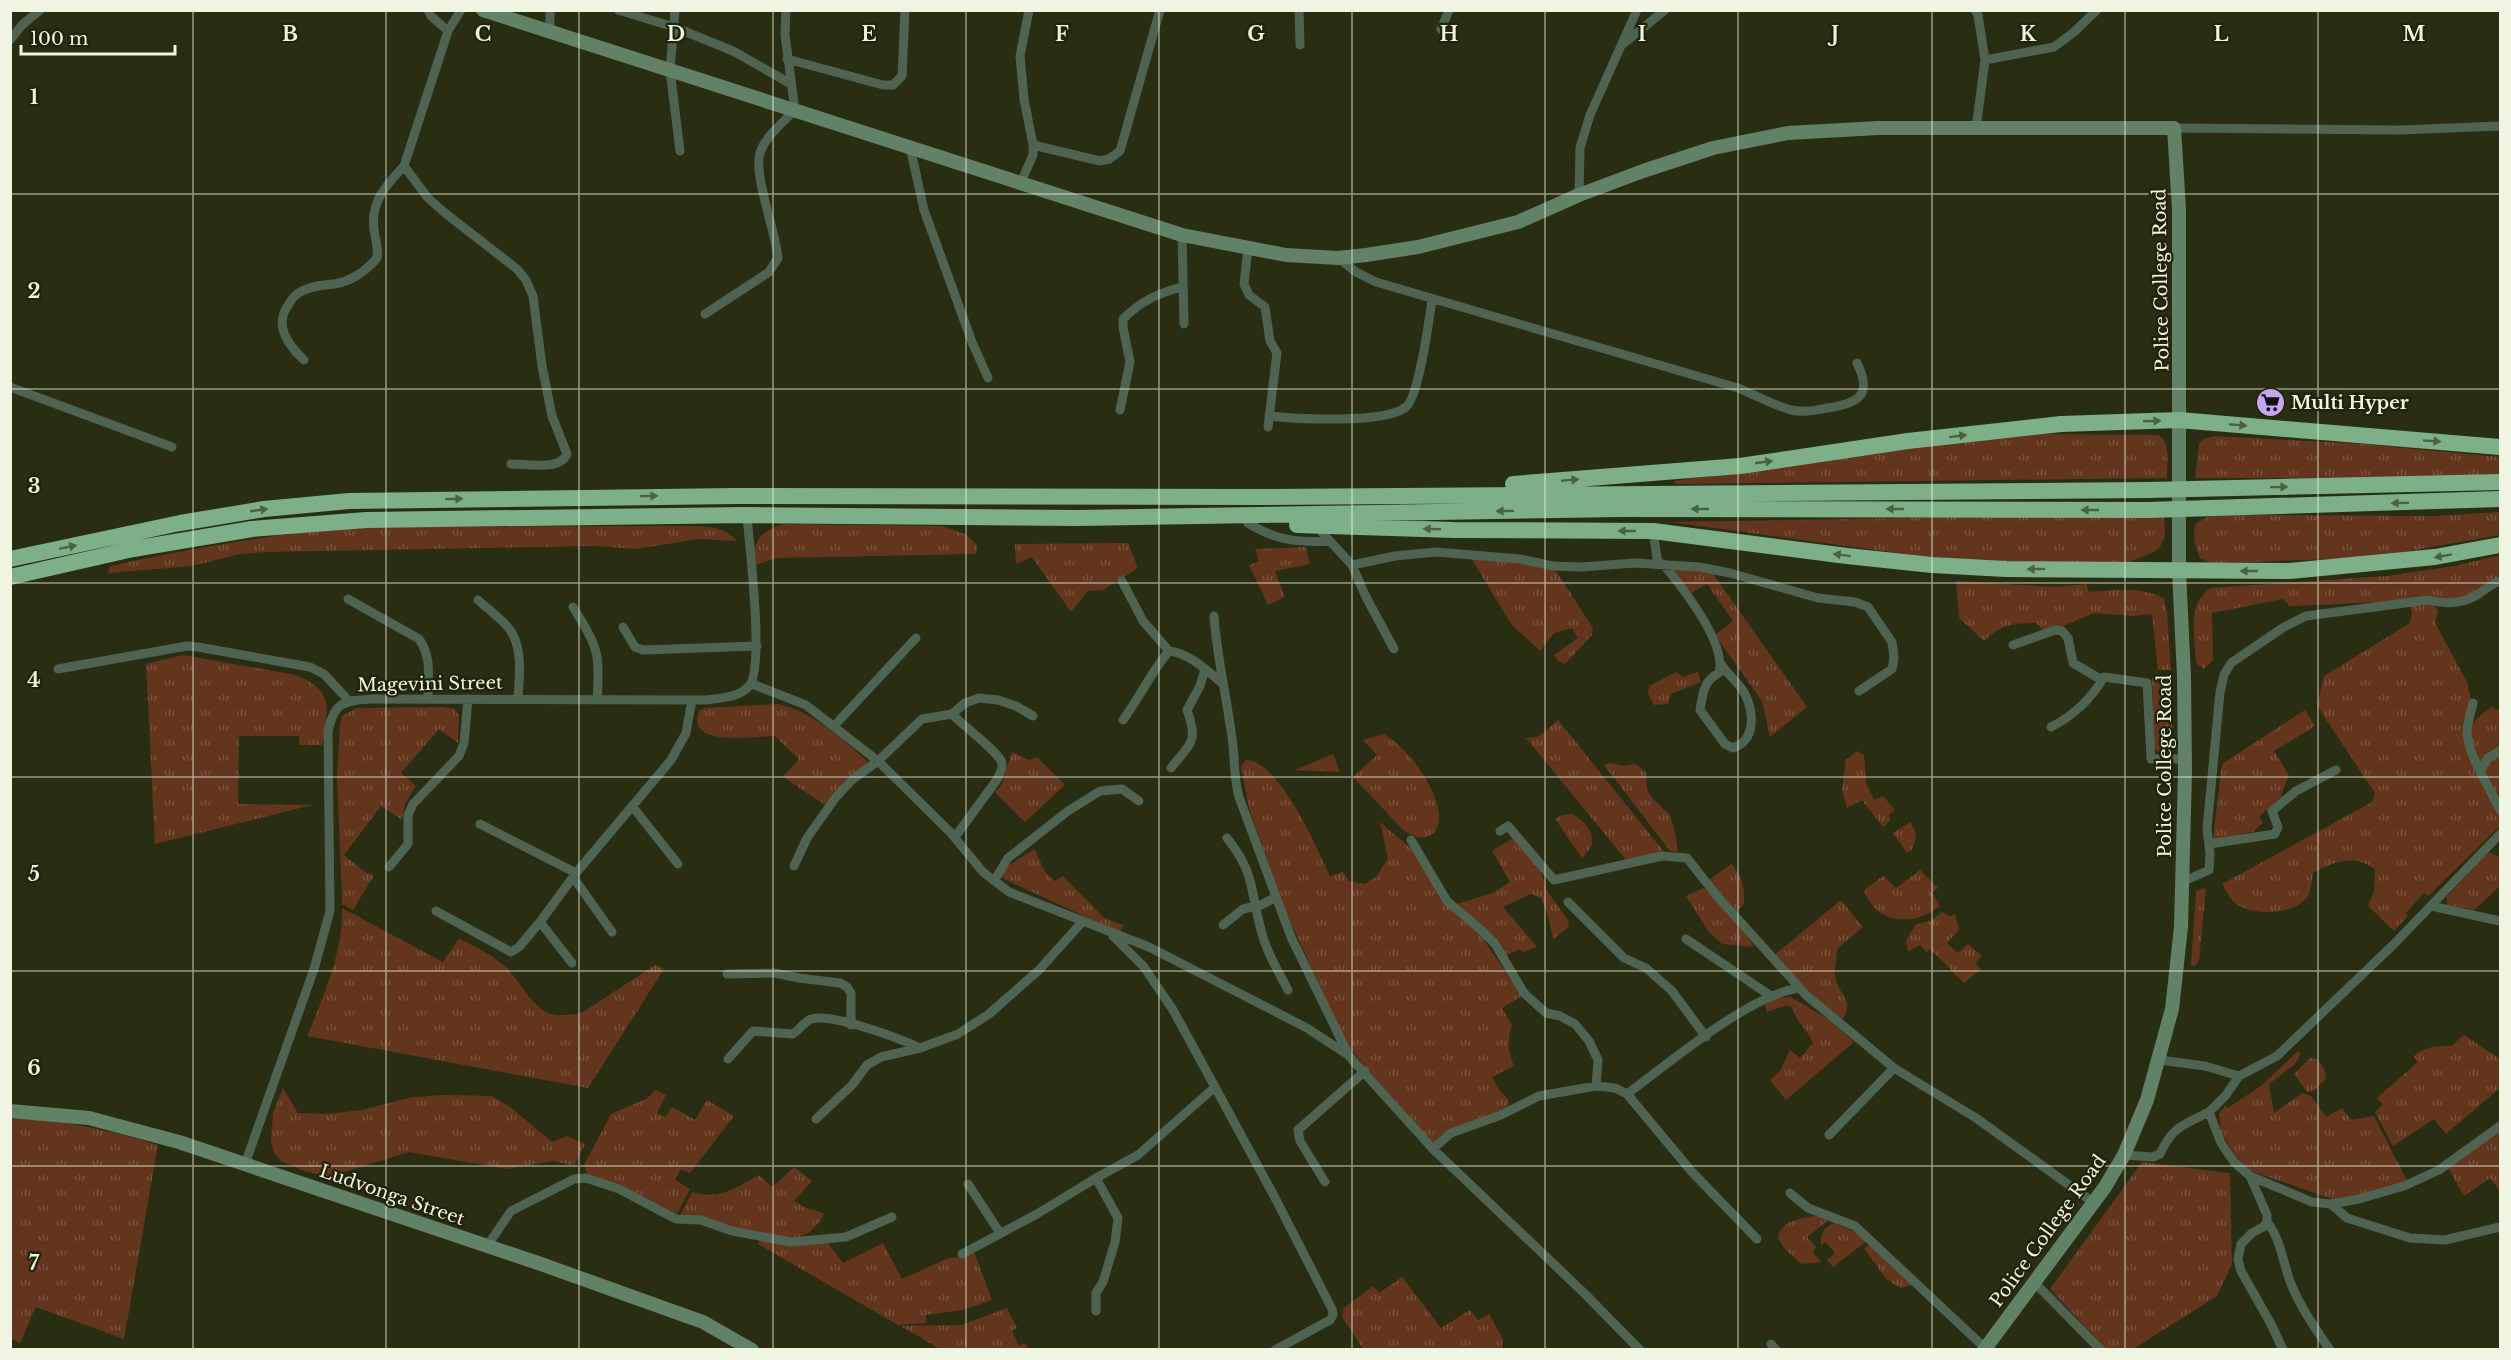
<svg xmlns="http://www.w3.org/2000/svg" width="2511" height="1360" font-family="'Libre Baskerville',serif">
  <style>
    .grass { fill: url(#grass-tufts) }
    .lines { fill: none; stroke-linecap: round; stroke-linejoin: round }
    .street { stroke: #4f6352; stroke-width: 9 }
    .secondary { stroke: #628268; stroke-width: 14 }
    .highway { stroke: #7db088; stroke-width: 16 }
    .oneway { fill: #4a6242 }
    .grid { fill: none; stroke: #f0f4e3; stroke-width: 1.5; stroke-opacity: 0.55 }
    .labels { text-anchor: middle; stroke-width: 4.5; stroke-linejoin: round; paint-order: stroke }
    .street-label { font-size: 18px; fill: #f0f4e3; stroke: #202308 }
    .poi-label { font-size: 18px; font-weight: bold; fill: #f0f4e3; stroke: #202308; text-anchor: start }
    .grid-label { font-size: 20px; text-anchor: middle; font-weight: bold; fill: #f0f4e3; stroke: #202308; stroke-width: 4.5; stroke-linejoin: round; paint-order: stroke }
  </style>
  <defs>
    <pattern id="grass-tufts" width="24" height="20" patternUnits="userSpaceOnUse" patternTransform="scale(1.5)"><rect width="24" height="20" fill="#63351c"/><path d="M3 7l-1-3M5 7V3M7 7l1-3M15 17l-1-3M17 17v-4M19 17l1-3" fill="none" stroke="#7a533d"/></pattern>
  </defs>
  <rect width="100%" height="100%" fill="#292d12"/>
  <path class="grass" d="M2044 434 2159 435C2171 445 2167 464 2167 478L1675 484 1674 481 1992 438Z
    M2215 436 2363 444 2500 457V474L2418 478H2195L2199 444 2204 439Z
    M2500 512V535L2398 553 2337 559 2211 563 2200 558C2195 546 2192 536 2196 523L2212 515 2435 516Z
    M2145 514 2164 518 2165 536 2160 547 2154 552 2124 564 2105 566 1928 557 1670 522Z
    M784 524 942 526 965 534 977 545 976 554 776 558 754 566C753 540 759 532 784 524Z
    M693 526C712 527 724 527 737 541L699 539 636 549 596 546 265 552 240 554 192 566 108 573 110 566C193 548 276 533 361 527Z
    M1128 543 1138 568 1103 590 1088 591 1071 612 1032 557 1016 564 1015 544Z
    M1306 547 1310 564 1275 571 1285 597 1268 605 1249 565 1259 561 1255 549Z
    M2500 555V578L2464 598 2295 606H2289L2283 599 2212 613 2213 660 2204 669 2196 663C2195 638 2186 603 2211 588L2386 576 2455 566Z
    M1471 558 1536 565 1556 571 1593 628 1592 635 1565 664 1558 661 1554 655 1578 638 1572 628 1554 633 1540 651 1511 624Z
    M1670 568 1712 572 1807 707 1770 737 1762 701 1715 635 1733 621 1707 584 1691 593Z
    M1956 581 2054 587 2087 584 2088 592C2116 590 2139 586 2164 598L2167 613 2171 670H2158L2152 614 2134 616 2094 613 2061 627 2043 630 2036 623C2011 624 2003 624 1984 641L1959 618Z
    M2433 604 2438 611 2435 623 2467 682 2472 705 2467 727 2481 776 2500 817V826L2428 896 2424 893 2406 913 2408 916 2394 931 2368 906 2374 891 2375 869C2354 854 2335 861 2313 873 2312 880 2311 890 2308 896 2296 915 2252 917 2235 903 2230 899 2226 890 2222 884L2372 802 2375 793 2317 706 2324 676 2410 623 2412 613 2410 606Z
    M183 655 296 675C334 690 329 710 322 745H299V736H239L238 804 312 805 155 844 146 664Z
    M1676 672 1683 677 1698 672 1701 682 1671 694 1668 704 1654 705 1648 693 1649 686Z
    M2152 678 2171 680 2173 748 2170 754 2159 753 2153 747Z
    M778 704C812 711 844 740 869 763L848 777 825 805 783 777 799 759 775 736C754 736 685 748 699 711L704 708Z
    M2493 706 2496 711 2500 708V748L2481 764C2468 733 2463 726 2493 706Z
    M443 707 455 709 459 716 458 743 439 729 401 773 416 786 405 804 402 820 381 806 344 855 365 872 374 875 353 910 342 904V900L337 777 340 724 342 716 357 708Z
    M2305 710 2315 726 2274 751 2289 775 2280 798 2259 817 2263 822 2253 832 2213 840 2222 764Z
    M1558 720 1665 853 1627 861 1526 738 1538 737Z
    M1384 734C1407 748 1432 781 1438 808 1444 835 1424 846 1403 830L1353 777 1377 755 1363 740Z
    M1857 751 1864 755 1866 783 1874 800 1883 796 1895 810 1889 815 1890 821 1883 827 1862 800 1847 808 1842 790 1846 760Z
    M1012 752 1029 760 1037 757 1065 785 1025 822 995 792 1001 786Z
    M2500 753V804L2485 772 2488 763Z
    M1333 754 1340 772 1295 770Z
    M1246 760C1280 761 1317 848 1330 876L1343 872 1349 881 1365 884 1376 877 1388 858 1380 822 1414 851 1444 903 1477 930 1522 996 1502 1008 1512 1025C1507 1040 1508 1052 1514 1066L1492 1077 1499 1090 1508 1099 1509 1104 1504 1109 1453 1128 1433 1144 1348 1047 1283 906 1249 808 1241 766Z
    M1610 763 1624 766 1635 764 1646 772 1647 789 1651 797 1670 815 1675 833 1678 852 1670 851 1604 765Z
    M1571 814C1582 818 1596 832 1591 846 1590 850 1584 855 1582 858L1555 819 1562 815Z
    M1910 822C1918 833 1917 839 1911 851L1907 853 1893 833Z
    M1513 838 1540 868 1547 891 1568 920 1569 927 1553 939 1547 912 1541 898 1531 894 1503 907 1537 947 1523 952 1520 949 1505 956 1457 904 1493 893 1510 882 1492 851Z
    M1035 849 1044 870 1054 881 1063 876 1104 918 1123 925 1120 933 1002 878 1006 867Z
    M2490 852 2500 858V886L2474 910 2448 905 2446 898 2485 855Z
    M1731 864C1743 876 1744 887 1744 904L1737 911 1709 880Z
    M1920 870 1938 888 1932 892 1940 906C1914 927 1876 925 1864 890L1883 876 1896 888Z
    M1704 888 1744 930 1754 947 1722 944 1708 931 1686 896Z
    M2204 888 2206 889 2199 961 2195 966H2191L2196 891Z
    M1841 900 1863 927 1837 949C1837 958 1833 971 1836 979 1840 997 1855 1000 1842 1020L1824 1007 1773 956Z
    M342 908 443 962 459 938C474 947 495 956 507 968 533 997 537 1025 583 1012L655 965 664 969 588 1088 307 1036C324 997 343 951 342 908Z
    M1942 912 1950 917 1955 914 1959 930 1947 943 1958 953 1968 944 1982 956 1975 963 1981 969 1964 983 1930 949 1926 952 1920 945 1908 952 1906 941 1916 924 1930 921Z
    M1791 997 1828 1019 1854 1042 1786 1100 1770 1080 1780 1071 1790 1050 1800 1058 1813 1043C1807 1029 1796 1022 1792 1007L1787 1005 1767 1012 1764 1003 1774 998Z
    M2464 1035 2500 1059V1088L2446 1134 2434 1119 2393 1146 2375 1112 2383 1105 2377 1098 2418 1062 2414 1056C2426 1046 2436 1046 2451 1046Z
    M2298 1051 2301 1054 2294 1065 2269 1084 2274 1113 2302 1093 2311 1096 2326 1117 2342 1108 2351 1120 2374 1116 2407 1181 2357 1196 2332 1199 2248 1170 2237 1158 2221 1133 2219 1114 2225 1106 2228 1108 2262 1085Z
    M2310 1058C2321 1058 2325 1069 2326 1079L2313 1091 2307 1092 2294 1074Z
    M283 1088 298 1113 328 1114 362 1110 413 1097 444 1095 492 1096 510 1107 552 1142 567 1136 585 1144 574 1166 554 1161 507 1169 409 1152 328 1177 305 1171 281 1161 274 1153 271 1141 273 1113Z
    M656 1090 666 1095 657 1113 665 1117 672 1107 695 1120 707 1100 734 1116 690 1173 681 1169 675 1180 690 1189 677 1214 614 1183 588 1175 584 1165 611 1114 646 1099Z
    M10 1119C62 1119 109 1130 158 1145L124 1339 36 1307 20 1343 11 1338Z
    M2500 1130V1191L2490 1178 2464 1196 2448 1168Z
    M2142 1162 2230 1173 2232 1264 2217 1296 2133 1349 2107 1350 2050 1289Z
    M794 1167 812 1181 794 1201 806 1208 824 1213 821 1220 811 1231 802 1236 788 1239 774 1237 757 1231 737 1230 680 1215 692 1192C719 1201 735 1188 759 1175L772 1187Z
    M1818 1215 1830 1219 1807 1237 1816 1247 1813 1252 1821 1262 1801 1264 1784 1248 1778 1238C1781 1219 1802 1219 1818 1215Z
    M1834 1223 1859 1234 1867 1241 1833 1267 1827 1260 1835 1253 1826 1242 1821 1245C1820 1234 1824 1227 1834 1223Z
    M760 1240 828 1243 843 1263 883 1243 902 1279 949 1258 961 1257 974 1252 992 1300 962 1310 926 1315V1323L898 1325 758 1244Z
    M1869 1244 1912 1285 1900 1288 1886 1279 1864 1248Z
    M1402 1277 1441 1328 1470 1310 1478 1320 1489 1314 1503 1339 1502 1349H1363L1342 1317 1344 1308 1373 1286 1379 1293Z
    M1007 1308 1017 1328 1012 1331 1019 1346 1025 1343 1028 1349H940L901 1326 962 1325Z"/>
  <g class="lines">
    <path class="street" d="M428 10 431 16 448 31
      M461 10 448 31 404 166 428 198 445 213 517 269 526 280 533 296 542 366 552 416 567 454C560 471 526 464 511 464
      M618 10 674 27 733 51 791 84
      M675 10 670 70 680 151
      M1299 10 1300 45
      M1975 10 1978 15 1985 60 1976 129
      M1441 29 1449 10
      M550 32V10
      M10 40 22 25 40 10
      M1623 44 1665 10
      M787 59 883 85H893L902 76 905 10
      M1985 60 2054 47 2074 32 2097 10
      M2174 128 2400 130 2500 126
      M1033 145 1100 161 1109 159 1120 151 1160 10
      M910 147 924 210 972 342 988 378
      M1021 182 1033 155V145L1024 99 1020 56 1029 10
      M1579 195 1580 148 1590 115 1637 10
      M1182 235 1184 324
      M1248 248 1244 284 1249 295 1265 307 1270 341 1277 353 1268 427
      M1338 258 1356 272 1376 282 1738 388C1755 395 1773 405 1791 410 1804 413 1816 410 1828 408 1859 403 1873 395 1857 363
      M705 314 769 272 778 258C776 233 753 174 760 153 765 137 783 122 795 110L785 35 786 10
      M304 360C288 345 273 325 289 304 292 298 296 294 302 291 312 286 323 285 334 284 352 281 366 271 377 258 379 248 375 239 374 229 370 202 387 184 404 166
      M10 387 172 447
      M1120 410 1130 362 1123 327V319C1141 301 1157 294 1181 287
      M1269 416C1296 419 1386 424 1406 407 1419 396 1429 320 1432 300
      M1248 523C1274 540 1299 543 1330 541
      M1316 526 1352 565 1366 597 1394 649
      M1653 531 1658 564
      M1663 564C1682 587 1727 643 1719 673 1703 681 1703 694 1700 710L1725 744 1733 748C1756 740 1754 713 1745 694 1739 683 1728 675 1721 664
      M1352 565 1395 556 1436 552 1520 559 1553 566 1581 567 1635 563 1699 567 1730 573 1818 598 1855 602 1868 607 1892 642 1894 658 1892 669 1859 691
      M1122 581 1143 621 1169 651
      M348 599 419 639C432 657 428 677 428 699
      M478 600C489 610 505 621 512 633 523 652 519 679 518 699
      M573 607C598 648 600 651 597 700
      M1214 616C1217 660 1228 702 1233 746 1235 764 1234 780 1239 797L1291 937 1347 1052
      M623 627 635 647 643 650 757 646
      M2013 645 2055 630 2062 631 2068 638 2073 663 2102 680
      M58 669 187 646 198 647 310 667 324 674 349 701
      M752 684 806 705 878 761 950 832 983 872 1009 892 1149 947 1307 1028 1348 1055 1433 1149 1584 1293 1640 1350
      M2473 703C2471 711 2468 722 2467 731 2467 754 2490 788 2500 810
      M952 714C962 725 999 752 1002 763 1003 770 999 775 996 781L955 837
      M1123 720C1140 697 1151 672 1169 651 1191 654 1206 670 1222 683
      M834 726 916 638
      M2051 727C2075 715 2091 699 2104 677L2147 683 2151 759H2185
      M1171 768C1190 743 1199 743 1187 710L1200 686 1205 669
      M2481 770 2488 758 2500 751
      M632 806 678 864
      M480 824 576 873
      M1500 831 1508 826 1554 880 1662 856 1687 858 1717 896 1806 995 1894 1068 1976 1118 2094 1203
      M1227 838C1255 873 1250 889 1261 930 1266 951 1278 971 1288 990
      M1411 840 1447 901 1479 928 1495 944 1524 993 1546 1013 1560 1016 1575 1024 1589 1041 1598 1060 1596 1086
      M2209 844 2275 834 2278 827 2272 811 2296 791 2336 770
      M794 866 807 838 836 797 853 779 878 761 922 719 952 714 965 703 979 698 998 700 1016 706 1033 716
      M389 867 408 844V815L413 804 459 756 464 743 468 699
      M573 877 612 932
      M994 881 1008 858 1068 811 1100 791 1122 789 1139 801
      M2182 882 2209 870 2210 854 2207 829 2220 692 2224 675 2231 663 2284 627 2306 616 2428 600C2444 604 2461 604 2475 596 2484 591 2491 584 2500 581
      M1568 902 1624 958 1646 968 1672 991 1706 1037
      M2431 906 2500 921
      M436 911 511 952 519 947 540 922
      M1223 925 1243 909 1261 905 1276 897
      M1686 939 1771 996
      M572 963 540 922 576 873 671 760 686 733 692 700
      M727 974 775 973 799 978 840 983 847 987 851 993V1025
      M728 1059 753 1031 793 1034C799 1030 804 1022 811 1019 832 1013 899 1038 920 1048
      M2159 1060 2205 1066 2239 1076 2277 1056 2394 944 2500 834
      M2239 1076 2226 1095 2209 1112 2221 1143 2234 1162 2250 1176 2267 1215V1222L2263 1227 2252 1233 2241 1244 2238 1259 2241 1271 2271 1324 2283 1350
      M1215 1087 1273 1194 1332 1309 1333 1315 1330 1320 1275 1350
      M1627 1094 1692 1172 1757 1239
      M816 1119 852 1085 867 1065 881 1057 920 1048 958 1034 989 1014 1039 970 1083 921
      M1829 1135 1894 1068
      M1433 1149 1451 1133 1501 1115 1539 1096 1596 1086 1615 1088 1627 1094C1669 1063 1749 995 1799 988
      M2124 1155 2153 1157 2160 1154C2172 1127 2183 1125 2209 1112
      M245 1164 314 969 330 911 328 732C334 701 344 701 373 699L706 700C720 698 739 698 749 686 765 668 749 544 747 515
      M2250 1176 2312 1202 2331 1204 2359 1199 2404 1186 2439 1170 2500 1126
      M1325 1182 1300 1141 1298 1130 1365 1071
      M968 1184 1000 1233
      M1790 1193 1808 1208 1855 1226 1985 1348
      M2331 1204 2347 1218 2410 1238 2445 1240 2500 1227
      M2267 1222C2281 1239 2283 1264 2291 1284 2301 1308 2315 1328 2330 1350
      M487 1246 511 1211 574 1179 586 1178 619 1189 676 1219 701 1220 732 1231 791 1242 846 1237 892 1217
      M962 1254 1037 1214 1096 1178
      M2034 1282 2101 1350
      M1096 1311V1293L1103 1282 1115 1242 1118 1218 1096 1178 1138 1155 1215 1087 1173 1010 1144 967 1113 936
      M1771 1344 1776 1350"/>
    <path class="secondary" d="M483 10 1182 235 1286 255 1338 258 1366 255 1418 247 1518 222 1579 195 1643 171 1713 148 1788 133 1878 128H2174L2179 209V571L2184 677 2185 772 2181 927 2172 1009 2147 1100 2124 1155 2105 1187 1984 1350
      M10 1111 89 1118 179 1142 538 1263 703 1322 752 1350"/>
    <path class="highway" d="M1513 484 1740 466 1908 441 2061 424 2179 420 2500 447
      M1297 525 1454 530 1653 531 1847 556 1932 565 2006 569 2290 571 2435 557 2500 545
      M10 559 180 523 264 509 349 501 735 496 1260 497 2148 490 2500 482
      M10 577 133 549 252 529 366 520 747 515 1077 518 1621 509 2148 510 2500 499"/>
  </g>
  <defs><path id="oneway-solid" d="M-6-.8H1V-3.2L6.5 0L1 3.2V.8H-6Z" transform="scale(1.5)"/></defs>
  <g class="oneway">
    <use href="#oneway-solid" transform="translate(2152 421) rotate(-2)"/>
    <use href="#oneway-solid" transform="translate(2238 425) rotate(5)"/>
    <use href="#oneway-solid" transform="translate(1958 436) rotate(-7)"/>
    <use href="#oneway-solid" transform="translate(2432 441) rotate(4)"/>
    <use href="#oneway-solid" transform="translate(1764 462) rotate(-8)"/>
    <use href="#oneway-solid" transform="translate(1570 480) rotate(-5)"/>
    <use href="#oneway-solid" transform="translate(2279 487) rotate(-1)"/>
    <use href="#oneway-solid" transform="translate(649 496) rotate(-1)"/>
    <use href="#oneway-solid" transform="translate(454 499) rotate(-1)"/>
    <use href="#oneway-solid" transform="translate(2400 503) rotate(179)"/>
    <use href="#oneway-solid" transform="translate(1700 509) rotate(-180)"/>
    <use href="#oneway-solid" transform="translate(1895 509) rotate(-180)"/>
    <use href="#oneway-solid" transform="translate(259 510) rotate(-8)"/>
    <use href="#oneway-solid" transform="translate(2090 510) rotate(-180)"/>
    <use href="#oneway-solid" transform="translate(1505 511) rotate(179)"/>
    <use href="#oneway-solid" transform="translate(1432 529) rotate(-178)"/>
    <use href="#oneway-solid" transform="translate(1627 531) rotate(-180)"/>
    <use href="#oneway-solid" transform="translate(68 547) rotate(-12)"/>
    <use href="#oneway-solid" transform="translate(1842 555) rotate(-173)"/>
    <use href="#oneway-solid" transform="translate(2443 556) rotate(170)"/>
    <use href="#oneway-solid" transform="translate(2036 569) rotate(179)"/>
    <use href="#oneway-solid" transform="translate(2249 571) rotate(-180)"/>
  </g>
  <path class="grid" d="M193 10V1350M386 10V1350M579 10V1350M773 10V1350M966 10V1350M1159 10V1350M1352 10V1350M1545 10V1350M1738 10V1350M1932 10V1350M2125 10V1350M2318 10V1350M10 194H2500M10 389H2500M10 583H2500M10 777H2500M10 971H2500M10 1166H2500"/>
  <defs>
    <symbol id="supermarket-disc" viewBox="-11 -11 22 22"><circle r="9.5" fill="#c6a6f0" stroke="#202308"/><path d="M-6-5.5h2.5l.6 2H6L4.5 2H-2.5L-4.4-4H-6ZM-1.5 3.2a1.3 1.3 0 1 0 .1 0ZM3 3.2a1.3 1.3 0 1 0 .1 0Z" fill="#111"/></symbol>
  </defs>
  <g fill-rule="evenodd">
    <use href="#supermarket-disc" x="2254" y="386" width="33" height="33"/>
  </g>
  <g class="labels">
    <g class="street-label">
      <text transform="translate(2161 280) rotate(-91)" y="6">Police College Road</text>
      <text transform="translate(430 684) rotate(-1)" y="6">Magevini Street</text>
      <text transform="translate(2165 766) rotate(-90)" y="6">Police College Road</text>
      <text transform="translate(392 1195) rotate(19)" y="6">Ludvonga Street</text>
      <text transform="translate(2048 1231) rotate(-54)" y="6">Police College Road</text>
    </g>
    <g class="poi-label">
      <text x="2291" y="409">Multi Hyper</text>
    </g>
  </g>
  <g class="grid-label">
    <text x="290" y="41">B</text>
    <text x="483" y="41">C</text>
    <text x="676" y="41">D</text>
    <text x="869" y="41">E</text>
    <text x="1062" y="41">F</text>
    <text x="1256" y="41">G</text>
    <text x="1449" y="41">H</text>
    <text x="1642" y="41">I</text>
    <text x="1835" y="41">J</text>
    <text x="2028" y="41">K</text>
    <text x="2221" y="41">L</text>
    <text x="2414" y="41">M</text>
    <text x="34" y="104">1</text>
    <text x="34" y="298">2</text>
    <text x="34" y="493">3</text>
    <text x="34" y="687">4</text>
    <text x="34" y="881">5</text>
    <text x="34" y="1075">6</text>
    <text x="34" y="1270">7</text>
  </g>
  <rect width="2511" height="1360" fill="none" stroke="#f0f4e3" stroke-width="24"/>
  <path d="M21 45v9h154v-9" fill="none" stroke="#f0f4e3" stroke-width="3"/>
  <text x="30" y="45" font-size="18" fill="#f0f4e3" stroke="#202308" stroke-width="4.5" paint-order="stroke">100 m</text>
</svg>
